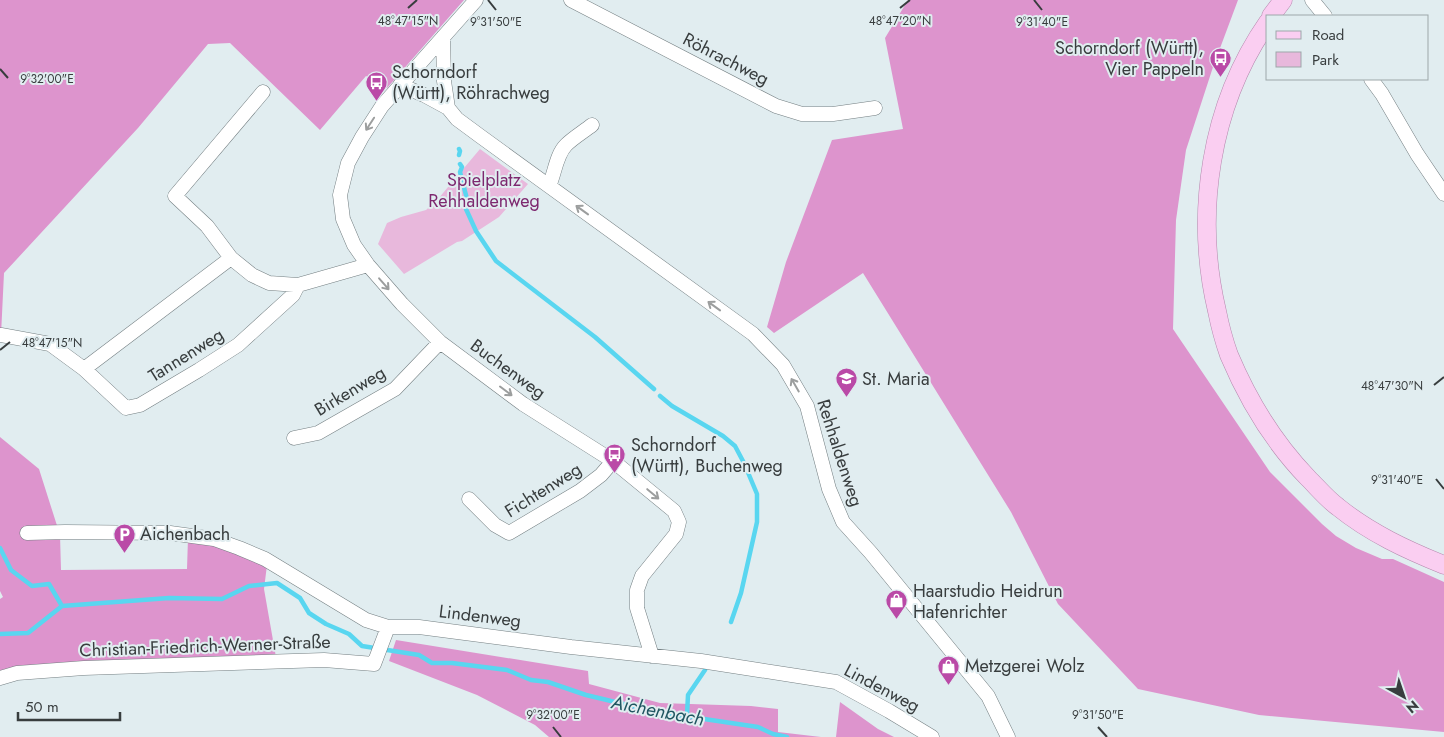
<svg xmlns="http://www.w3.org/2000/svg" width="1444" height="737" font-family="Jost,sans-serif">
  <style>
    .green { fill: #e8b8dc }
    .forest { fill: #dd94cd }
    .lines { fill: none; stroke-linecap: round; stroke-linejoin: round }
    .stream { stroke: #59d6f0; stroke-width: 4.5 }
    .minor-casing { stroke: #747f82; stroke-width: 15 }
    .major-casing { stroke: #b486ac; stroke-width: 19 }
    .minor { stroke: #fff; stroke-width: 14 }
    .major { stroke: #facef1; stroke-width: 18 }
    .oneway { stroke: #9c9e9e }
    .ticks { fill: none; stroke: #383d3e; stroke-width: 2 }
    .labels { text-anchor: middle; stroke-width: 4; stroke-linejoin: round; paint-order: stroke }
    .poi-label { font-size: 18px; fill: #383d3e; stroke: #e1edf0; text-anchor: start }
    .street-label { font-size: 18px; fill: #383d3e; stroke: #e1edf0 }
    .park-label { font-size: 18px; fill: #7d286f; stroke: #e1edf0 }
    .water-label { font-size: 19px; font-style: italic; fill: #205560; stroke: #e1edf0 }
    .ticks-label { font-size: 12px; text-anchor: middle; fill: #383d3e; stroke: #e1edf0; stroke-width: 4; stroke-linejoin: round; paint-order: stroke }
  </style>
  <rect width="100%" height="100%" fill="#e1edf0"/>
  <path class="green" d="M480 149 528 184 499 217 462 241 457 242 404 274 378 244 387 223 401 217 426 210 438 199Z"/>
  <path class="forest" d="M0 0H464L387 88 366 76 320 130 230 43 208 44 138 128 4 273 1 335 0 338Z
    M908 0H1238L1213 67 1186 150 1176 220 1173 329 1270 472 1322 524 1336 536 1356 548 1382 559H1393L1444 582V732L1259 715 1138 689 1058 604 1011 512 863 273 774 333 767 327 786 262 832 140 903 129 885 38Z
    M0 437 39 469 60 535 61 570 187 569 188 538 214 543 267 565 264 589 277 663 0 679V599L3 597 0 591Z
    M396 640 588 671 589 684 660 703 751 706 778 709V732L821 737H549L535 725 477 695 389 661Z
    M840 702 878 729 894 737H836Z"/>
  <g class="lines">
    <path class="stream" d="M459 155 460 151 459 149
      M460 164 462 167 460 172 467 199 466 209 476 231 496 261 595 337 654 389
      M660 396 672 406 723 436 735 446 744 463 757 494V522L741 593 731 622
      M0 548 11 570 32 586 49 584 62 606
      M0 634 28 633 62 606 169 598 222 599 249 586 277 583 300 598 309 613 326 624 349 634 362 646 419 655 432 663H452L507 670 531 680 548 682 586 695 657 712 758 727 773 734 787 737
      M687 715 688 695 705 670"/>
    <defs>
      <path id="minor" d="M476 0 382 106 362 137 348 163 340 195 343 219 354 245 368 265 402 304 440 342 523 404 613 461 674 511 679 522 676 534 642 576 637 590V608L652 656
        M571 0 776 106 802 114H833L875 108
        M1312 0 1325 16
        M443 37 444 81 448 108 457 119 480 136 753 334 783 365 807 406 829 489 843 522 871 553 988 696 1008 737
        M1371 79 1382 94 1417 154 1444 194
        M400 85 424 95 448 108
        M263 92 175 196 207 226 231 258 252 275 269 283 298 285 368 265
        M549 186C555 173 556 155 566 145 573 138 583 132 592 125
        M231 258 84 369 126 408 140 405 199 370 238 345 293 295 298 285
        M1 335 50 344 84 369
        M294 438 318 433 395 389 440 342
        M469 499 495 525 509 533 580 491 601 475 613 461
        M27 533 65 532 170 533 214 539 239 548 265 559 366 620 388 627H419L571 647 701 661 836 682 889 711 932 737
        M0 678 17 673 84 668 324 660 374 664 388 627"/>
      <path id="major" d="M1271 16 1283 0
        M1268 22C1210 105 1194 214 1217 311 1220 326 1224 341 1229 355 1248 400 1274 443 1308 478 1318 488 1327 499 1338 507 1370 533 1407 550 1444 565"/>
    </defs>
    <use href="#minor" class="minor-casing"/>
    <use href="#major" class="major-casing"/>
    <use href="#minor" class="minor"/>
    <use href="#major" class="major"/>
  </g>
  <defs><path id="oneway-shaft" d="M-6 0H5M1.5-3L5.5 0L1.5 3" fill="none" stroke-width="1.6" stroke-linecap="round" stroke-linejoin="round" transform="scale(1.25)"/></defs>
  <g class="oneway">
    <use href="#oneway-shaft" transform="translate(370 124) rotate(123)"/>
    <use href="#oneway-shaft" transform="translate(582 210) rotate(-144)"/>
    <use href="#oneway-shaft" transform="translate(384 284) rotate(49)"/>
    <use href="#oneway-shaft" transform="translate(714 306) rotate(-144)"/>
    <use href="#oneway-shaft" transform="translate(795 385) rotate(-120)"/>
    <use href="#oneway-shaft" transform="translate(506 391) rotate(37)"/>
    <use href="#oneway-shaft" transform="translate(653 494) rotate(40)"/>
  </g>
  <path class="ticks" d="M488 0 496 10M1034 0 1042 10M408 8 417 0M900 8 910 0M0 69 8 78M0 350 10 342M1434 385 1444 377M1436 479 1444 489M553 727 561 737M1098 727 1107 737"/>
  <defs>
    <symbol id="bus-pin" viewBox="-11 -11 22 30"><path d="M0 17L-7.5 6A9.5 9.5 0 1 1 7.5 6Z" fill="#ba4aa7" stroke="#e1edf0"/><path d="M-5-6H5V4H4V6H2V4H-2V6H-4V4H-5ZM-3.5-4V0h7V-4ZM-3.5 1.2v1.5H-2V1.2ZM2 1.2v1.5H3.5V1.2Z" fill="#fff"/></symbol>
    <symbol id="school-pin" viewBox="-11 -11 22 30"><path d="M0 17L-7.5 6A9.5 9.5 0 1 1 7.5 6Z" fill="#ba4aa7" stroke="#e1edf0"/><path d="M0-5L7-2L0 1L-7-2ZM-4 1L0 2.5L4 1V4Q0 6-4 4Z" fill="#fff"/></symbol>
    <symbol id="parking-pin" viewBox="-11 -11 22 30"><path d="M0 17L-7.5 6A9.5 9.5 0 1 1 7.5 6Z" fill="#ba4aa7" stroke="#e1edf0"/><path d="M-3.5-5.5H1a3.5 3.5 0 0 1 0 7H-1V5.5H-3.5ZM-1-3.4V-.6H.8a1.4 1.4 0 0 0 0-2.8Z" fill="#fff"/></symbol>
    <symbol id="shop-pin" viewBox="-11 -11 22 30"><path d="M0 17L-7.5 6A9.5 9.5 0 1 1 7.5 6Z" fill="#ba4aa7" stroke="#e1edf0"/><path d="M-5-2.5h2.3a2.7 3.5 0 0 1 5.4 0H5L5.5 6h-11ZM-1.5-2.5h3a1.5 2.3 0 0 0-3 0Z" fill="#fff"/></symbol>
  </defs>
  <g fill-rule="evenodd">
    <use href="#bus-pin" x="1208" y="46" width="25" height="34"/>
    <use href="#bus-pin" x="364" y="70" width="25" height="34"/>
    <use href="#school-pin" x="834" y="366" width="25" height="34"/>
    <use href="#bus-pin" x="602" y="442" width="25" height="34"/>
    <use href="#parking-pin" x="112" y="522" width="25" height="34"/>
    <use href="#shop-pin" x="884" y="588" width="25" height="34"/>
    <use href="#shop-pin" x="936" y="654" width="25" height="34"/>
  </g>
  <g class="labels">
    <g class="poi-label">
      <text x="1204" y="54" text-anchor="end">Schorndorf (Württ),<tspan x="1204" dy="21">Vier Pappeln</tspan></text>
      <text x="392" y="78">Schorndorf<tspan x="392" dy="21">(Württ), Röhrachweg</tspan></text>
      <text x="862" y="385">St. Maria</text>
      <text x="631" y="451">Schorndorf<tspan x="631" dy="21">(Württ), Buchenweg</tspan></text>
      <text x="140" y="540">Aichenbach</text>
      <text x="913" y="597">Haarstudio Heidrun<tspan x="913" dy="21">Hafenrichter</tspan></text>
      <text x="965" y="672">Metzgerei Wolz</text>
    </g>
    <g class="street-label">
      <text transform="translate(726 59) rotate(27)" y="6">Röhrachweg</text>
      <text transform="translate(186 355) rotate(-32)" y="6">Tannenweg</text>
      <text transform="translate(508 369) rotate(36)" y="6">Buchenweg</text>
      <text transform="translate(350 391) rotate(-31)" y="6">Birkenweg</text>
      <text transform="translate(840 453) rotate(72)" y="6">Rehhaldenweg</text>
      <text transform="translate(543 490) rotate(-32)" y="6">Fichtenweg</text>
      <text transform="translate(480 616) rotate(7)" y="6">Lindenweg</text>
      <text transform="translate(205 646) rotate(-2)" y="6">Christian-Friedrich-Werner-Straße</text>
      <text transform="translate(882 688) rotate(28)" y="6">Lindenweg</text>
    </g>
    <g class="park-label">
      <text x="484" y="186">Spielplatz<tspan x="484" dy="21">Rehhaldenweg</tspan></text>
    </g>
    <g class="water-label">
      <text transform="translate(658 710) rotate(11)" y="7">Aichenbach</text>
    </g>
  </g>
  <g class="ticks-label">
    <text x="408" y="25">48°47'15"N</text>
    <text x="900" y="25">48°47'20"N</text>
    <text x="496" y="26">9°31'50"E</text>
    <text x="1042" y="26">9°31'40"E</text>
    <text x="47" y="83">9°32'00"E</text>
    <text x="52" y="347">48°47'15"N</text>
    <text x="1392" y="390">48°47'30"N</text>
    <text x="1397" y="484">9°31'40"E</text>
    <text x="553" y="719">9°32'00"E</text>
    <text x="1098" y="719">9°31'50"E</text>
  </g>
  <rect x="1266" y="15" width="162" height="65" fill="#e1edf0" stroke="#9da7a9"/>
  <rect x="1276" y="31" width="25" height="8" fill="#facef1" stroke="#9da7a9"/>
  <text x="1312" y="40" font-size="15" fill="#383d3e">Road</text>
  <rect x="1276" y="52" width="25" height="15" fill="#e8b8dc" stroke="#9da7a9"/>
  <text x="1312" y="65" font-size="15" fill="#383d3e">Park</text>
  <g transform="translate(1404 697) rotate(140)" stroke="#e1edf0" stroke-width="4" paint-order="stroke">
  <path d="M0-4L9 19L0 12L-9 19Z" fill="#383d3e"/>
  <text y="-8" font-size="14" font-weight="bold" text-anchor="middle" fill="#383d3e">N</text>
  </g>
  <path d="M18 712v8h102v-8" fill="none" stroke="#383d3e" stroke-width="2.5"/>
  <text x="25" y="712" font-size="15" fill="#383d3e" stroke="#e1edf0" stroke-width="4" paint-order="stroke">50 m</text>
</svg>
